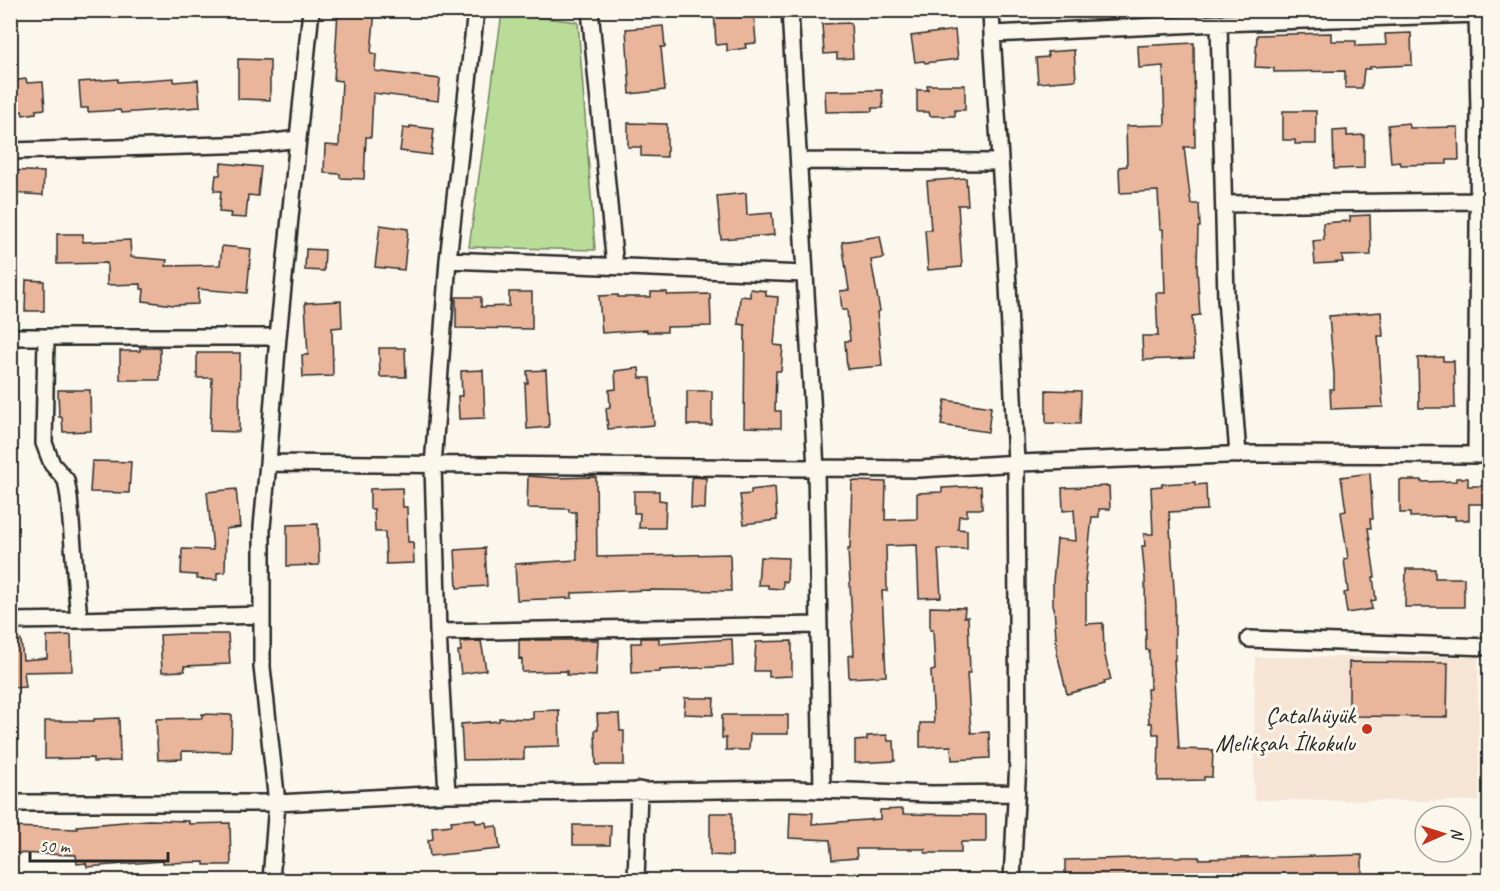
<svg xmlns="http://www.w3.org/2000/svg" width="1500" height="891" font-family="Caveat,sans-serif">
  <style>
    .built { fill: #f6e4d4 }
    .green { fill: #b9dd98; stroke: #728462; stroke-width: 1.5 }
    .building { fill: #e9b69b; stroke: #2b2b2b; stroke-width: 1.5 }
    .lines { fill: none; stroke-linecap: round; stroke-linejoin: round }
    .minor-casing { stroke: #2b2b2b; stroke-width: 20 }
    .minor { stroke: #fbf7ec; stroke-width: 15 }
    .poi-dot { fill: #c8321e; stroke: #fbf7ec; stroke-width: 2 }
    .labels { text-anchor: middle; stroke-width: 6; stroke-linejoin: round; paint-order: stroke }
    .poi-label { font-size: 24px; fill: #2b2b2b; stroke: #fbf7ec; text-anchor: end }
  </style>
  <rect width="100%" height="100%" fill="#fbf7ec"/>
  <filter id="ink" filterUnits="userSpaceOnUse"><feTurbulence type="fractalNoise" baseFrequency=".0167" numOctaves="2"/><feDisplacementMap in="SourceGraphic" scale="12" xChannelSelector="R" yChannelSelector="G"/><feConvolveMatrix kernelMatrix="1 2 1 2 8 2 1 2 1" color-interpolation-filters="sRGB"/></filter>
  <g filter="url(#ink)">
    <path class="built" d="M1255 657H1478L1479 801 1254 800Z"/>
    <path class="green" d="M502 13 578 22 595 250 469 247Z"/>
    <path class="building" d="M338 10H375L371 53 376 54 375 71 440 79 438 101 373 93 371 137H366L364 179 340 178V174L324 173 325 145 339 146 342 81 334 80Z
      M714 10H743V17L754 16 756 43 745 44 746 48 727 51V44L716 45Z
      M851 23 853 58 837 59V53L824 54 822 24Z
      M663 26 665 47H661L665 90 630 94 626 29Z
      M955 30 958 59 925 63 924 61 915 62 911 36Z
      M1331 33V41H1356V46L1386 45 1385 34 1411 33 1412 65 1370 67V69H1364L1362 88H1345V71L1274 72V68L1255 67 1257 35Z
      M1194 43 1195 147H1184L1191 204H1199L1200 227H1198L1197 267 1200 315 1192 316 1194 358 1143 360 1142 336H1158L1156 293H1165L1163 229H1160L1158 191 1120 193 1119 167 1127 166 1126 126 1165 125 1163 66 1139 68 1138 46Z
      M1074 50 1076 80 1038 83 1036 58 1048 57 1047 52Z
      M238 59 270 60V100L238 99Z
      M174 78V82L198 80 200 107 121 113 120 110 88 112V108H81L79 82 118 79V82Z
      M26 79 27 83 43 82 45 109 36 110V113L23 115 22 111 10 112V81Z
      M927 85H965V110H955V116H930L929 112H917V90H928Z
      M882 90 883 108H872V111L826 112 825 91Z
      M1283 111H1316V144H1295V140H1283Z
      M628 123 667 124V157L641 156V147H628Z
      M1409 123 1410 128 1458 127 1459 160H1447V164L1401 165 1400 162 1391 163 1388 125Z
      M410 126 434 129 431 155 400 151 403 128 410 129Z
      M1347 130V136L1364 135V168L1334 169 1333 131Z
      M221 163 261 167 258 196 248 195 246 218 230 217 231 213 219 212 221 191H214L216 175H220Z
      M10 170 44 172 43 195 10 193Z
      M966 178 968 205H958L962 267 928 270 925 230H931L927 181Z
      M746 193 747 215 772 213 774 235 721 239 717 196Z
      M1370 215 1371 255 1342 256 1343 262 1315 264 1313 241 1324 240 1323 223 1350 221V216Z
      M380 225 408 229 404 270 375 267Z
      M57 234H83V242L130 240 131 257 167 260 166 266 220 265 222 246 251 249 247 293 198 289V304L174 305 143 301 144 289H141V284L107 285V263L57 264Z
      M880 236 884 258 871 260 880 311 877 312 882 366 847 369 845 341H850L847 310H842L840 291 849 290 842 242Z
      M306 249 325 250 324 271 305 270Z
      M26 280 44 281V311H25Z
      M750 289 766 291V296L778 297 774 345 783 346 781 371H776L775 411H781V428L744 427 745 325 738 324 740 296 750 297Z
      M509 292H532V329L456 328V297H481V307L509 306Z
      M651 292H667V295L710 294 711 326 667 327V332H647V330L602 333 599 296 618 295V297H651Z
      M341 301 342 327 332 328 333 376 303 377 302 355H308L305 303Z
      M1381 312 1383 336H1378L1383 407 1331 409 1330 389H1334V374L1329 316Z
      M140 348H160V380H120V351H140Z
      M379 348H405L406 377H380Z
      M197 353H240L239 432 210 431 212 378H197Z
      M1443 357V361H1454L1455 408H1419L1418 358Z
      M639 368 640 378H650L654 425 608 429 606 408 610 407 609 390 616 389 615 371Z
      M483 370 485 418 459 419 458 396H462L461 371Z
      M546 370 549 427 527 429 525 383H528L527 371Z
      M58 390H90L91 431 63 432 62 417H59Z
      M1046 390 1081 391 1080 424 1046 423Z
      M687 391H712V425H687Z
      M945 400 991 407 988 432 941 425Z
      M92 461 131 462 129 493 90 492Z
      M1370 473 1373 519H1370L1371 528H1368L1375 577H1373L1376 600 1371 601 1372 609 1347 613 1344 593 1348 592 1344 559 1348 558 1341 512 1346 511 1341 477Z
      M528 476 556 478 596 477 597 557 730 554 731 591 649 590 572 593V598L517 600 515 564 577 560 576 512H569V509L527 508Z
      M692 477 706 478 705 509 691 508Z
      M1456 478H1468V486H1490V504H1469V520H1455V516L1410 517V513H1400V480H1421V482L1456 481Z
      M852 481 886 482 885 520 917 519V493L942 492V488L981 486 982 509H967V516H959L958 529 967 530V549H938L941 597 919 598 917 545 886 546 887 591H882L886 676 849 678 848 656 854 655 848 549H850Z
      M1195 482V485L1206 484 1207 510 1169 512 1175 605V660H1174L1179 749 1213 750 1212 777H1204V780L1158 781 1159 734H1153L1152 723H1149L1147 689H1150L1149 650H1146L1145 578 1142 546H1145L1144 534H1153L1151 487 1162 486V484Z
      M1109 486 1110 509H1099V517H1092L1085 582H1086V624L1103 623 1104 652 1111 680 1104 682 1105 684 1067 694 1057 653 1054 607H1053V582L1057 539 1076 541 1074 510 1063 511 1062 488Z
      M775 487 777 520 744 524 740 495 751 494V490Z
      M402 488 403 507H407L408 542H413L414 563 386 564 385 532H375L374 509H370V489Z
      M236 489 240 527 226 529 225 572 217 573V580L197 579V575L181 574 182 549 213 550 207 492Z
      M634 491H659V500L666 501 665 528H639L640 513H634Z
      M318 524 319 565 287 566V525Z
      M485 548 487 586 457 588 455 550Z
      M760 557 788 558 787 582 783 581V589L768 588V585H758Z
      M1406 569H1435V578H1464V607H1405Z
      M930 607 965 608 964 617H968L970 673H967L971 733 989 732 990 758 952 760 951 746 920 747V723H934L931 671 935 670 933 630H930Z
      M183 634H228L230 664 184 666 185 671 162 672 160 635Z
      M71 635 72 671 24 672 26 687 10 688V641L21 640 23 660 47 658V636Z
      M641 638H659V644L732 639 733 666 660 670V672L632 673 631 643H641Z
      M519 640H598L596 676 567 675V671L522 672V658L519 659Z
      M481 641 486 670 461 674 458 651H461L460 642Z
      M792 641V676L769 677V671H754L756 642Z
      M1349 662 1448 663 1447 717 1349 716Z
      M685 698H714L713 715 684 714Z
      M559 710 560 746 524 747V759L463 760 461 724 499 721V718L533 719V711Z
      M202 714 232 715 231 752 182 751V759L158 760 156 719 202 718Z
      M597 714H619L620 731H624V765H596L595 730H598Z
      M722 715H788V734H750L749 750H726V738H722Z
      M119 718 120 761 93 762V758L45 759V721H94V719Z
      M887 735 888 741H894L895 761 855 763V741L867 740V736Z
      M903 809V814L986 815V842H961V853H925V849H856L857 858 832 860 830 840 789 838 790 812 813 813 812 824 880 819V810Z
      M710 813H732V856L710 855Z
      M475 819 476 823 486 822 487 827 497 826 500 849 430 856 428 840 433 839 432 827 452 825 451 821Z
      M148 820 189 821V824L230 823 231 865H204V862L163 863V861L87 867 86 863 77 864 76 855 10 853V827L77 829V826Z
      M573 825H611L610 845H573Z
      M1362 855V880H1065V860L1166 857H1199V859Z"/>
    <g class="lines">
      <defs>
        <path id="minor" d="M476 10 448 260 433 466 438 632 447 794 793 789 932 794 1016 793
          M590 10 615 266
          M790 10 816 469 822 790
          M991 10 992 34
          M1219 23 1226 299 1238 455
          M10 151 258 144 298 139
          M799 161 1000 162
          M1225 204 1479 201
          M448 260 805 274
          M10 337H278
          M46 338 44 443 52 464 66 480 69 497 79 620 262 615
          M1476 455 1479 113 1477 10
          M268 463 278 337 311 10
          M10 621 79 620
          M438 632 818 625
          M1249 639 1490 647
          M10 803H277L447 794
          M271 880 277 803 262 667V527L268 463 919 469 1020 463 1252 454 1490 455
          M636 880 639 790
          M1012 880 1018 761 1016 463 1008 285 992 34 1219 23 1477 14"/>
      </defs>
      <use href="#minor" class="minor-casing"/>
      <use href="#minor" class="minor"/>
    </g>
  </g>
  <circle class="poi-dot" cx="1367" cy="729" r="6"/>
  <g class="labels">
    <g class="poi-label">
      <text x="1355" y="723">Çatalhüyük<tspan x="1355" dy="28">Melikşah İlkokulu</tspan></text>
    </g>
  </g>
  <rect width="1500" height="891" fill="none" stroke="#fbf7ec" stroke-width="36"/>
  <rect x="18" y="18" width="1464" height="855" fill="none" stroke="#2b2b2b" stroke-width="2" filter="url(#ink)"/>
  <g transform="translate(1443 834) rotate(87)"><circle r="28" fill="#fbf7ec" stroke="#a8a59f" stroke-width="1.5"/>
  <path d="M0-4.5L10 22L0 15L-10 22Z" fill="#c8321e"/>
  <text y="-9" font-size="16" font-weight="bold" text-anchor="middle" fill="#2b2b2b">N</text>
  </g>
  <path d="M30 852v9h138v-9" fill="none" stroke="#2b2b2b" stroke-width="3"/>
  <text x="39" y="852" font-size="18" fill="#2b2b2b" stroke="#fbf7ec" stroke-width="4.5" paint-order="stroke">50 m</text>
</svg>
